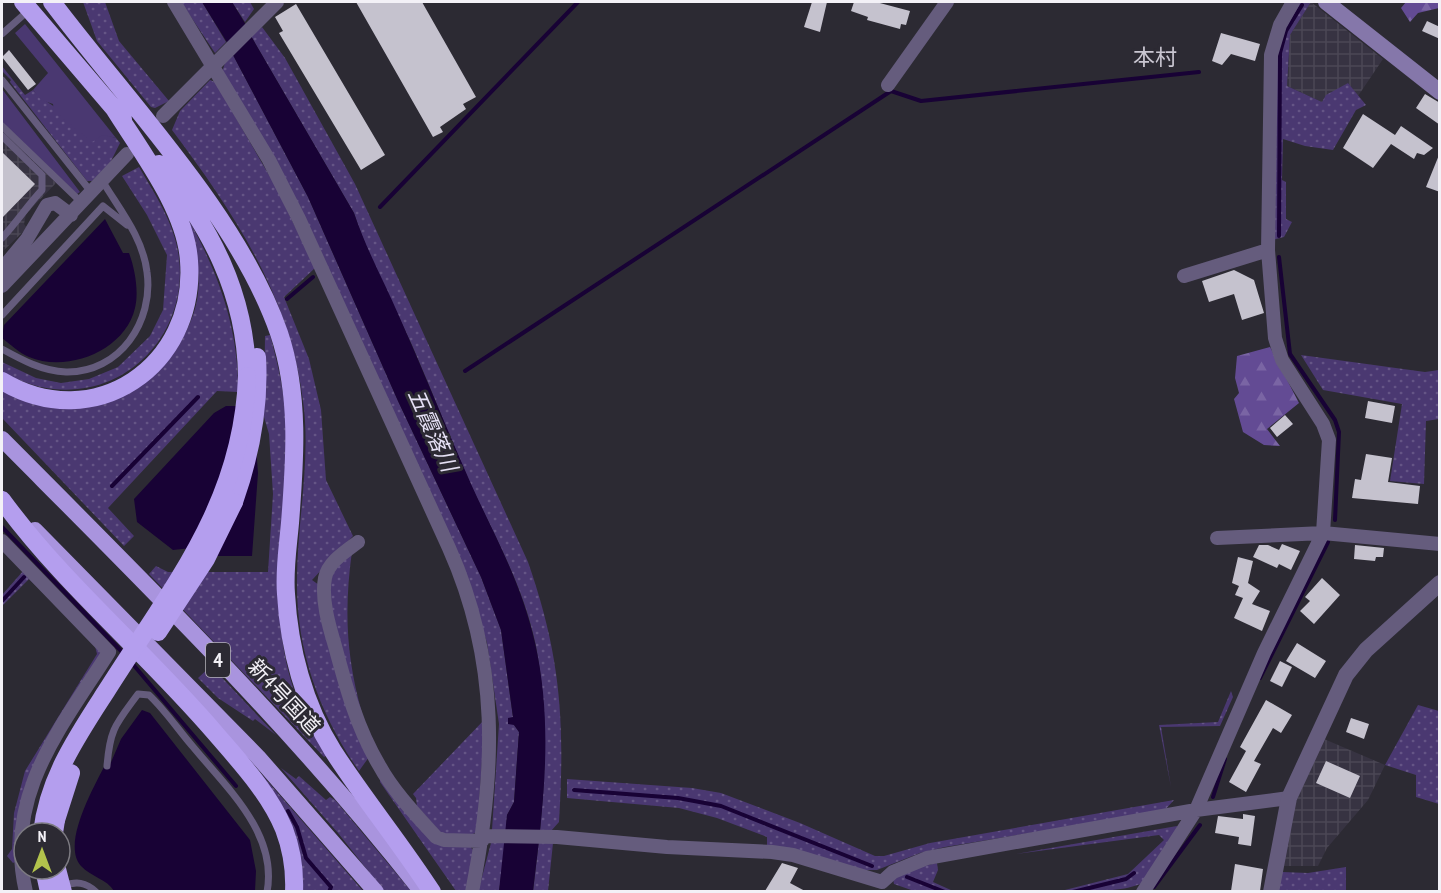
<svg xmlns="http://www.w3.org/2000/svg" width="1441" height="893" font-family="'PT Sans Narrow','Noto Sans JP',sans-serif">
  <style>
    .industrial { fill: url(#industrial-grid) }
    .grass { fill: url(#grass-dots) }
    .forest { fill: url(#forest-firs) }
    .garden { fill: #4a3871 }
    .water { fill: #180235 }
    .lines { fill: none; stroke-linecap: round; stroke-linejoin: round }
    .stream { stroke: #180235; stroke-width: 4 }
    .building { fill: #c5c2ce }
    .service { stroke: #655c7d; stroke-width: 7 }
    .minor { stroke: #655c7d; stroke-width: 14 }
    .tertiary { stroke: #655c7d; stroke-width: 16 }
    .secondary { stroke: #8577aa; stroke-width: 16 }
    .trunk { stroke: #a994de; stroke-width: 16 }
    .motorway { stroke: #b49eee; stroke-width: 18 }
    .motorway-bridge { stroke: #b49eee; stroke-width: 18 }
    .labels { text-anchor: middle; stroke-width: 6; stroke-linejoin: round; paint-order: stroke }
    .shield { fill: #2c2a33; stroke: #b7b5bc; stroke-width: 1.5 }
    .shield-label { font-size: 20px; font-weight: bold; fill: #f3f1f7 }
    .street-label { font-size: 21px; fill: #f3f1f7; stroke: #2c2a33 }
    .neighbourhood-label { font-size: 22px; fill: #c9c6d1; stroke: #2c2a33 }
    .water-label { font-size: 22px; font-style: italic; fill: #e5e0f5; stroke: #2c2a33 }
  </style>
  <defs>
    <pattern id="industrial-grid" width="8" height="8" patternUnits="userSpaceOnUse" patternTransform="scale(1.5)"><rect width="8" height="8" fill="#373342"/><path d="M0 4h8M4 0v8" fill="none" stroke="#4b4755"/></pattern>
    <pattern id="grass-dots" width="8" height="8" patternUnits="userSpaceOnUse" patternTransform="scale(1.5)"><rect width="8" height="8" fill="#4a3871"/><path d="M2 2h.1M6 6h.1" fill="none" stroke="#655586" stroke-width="1.8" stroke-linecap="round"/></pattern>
    <pattern id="forest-firs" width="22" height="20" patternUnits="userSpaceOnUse" patternTransform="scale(1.5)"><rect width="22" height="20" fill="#634b94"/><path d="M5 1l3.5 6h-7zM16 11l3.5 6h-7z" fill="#7a65a4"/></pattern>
  </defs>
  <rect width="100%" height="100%" fill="#2c2a33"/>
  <path class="industrial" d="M1311 2 1383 59 1358 96 1348 83 1322 102 1287 86 1290 35Z
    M2 131 56 183 26 214 24 224 27 228 2 252Z
    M1324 739 1385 765 1368 800 1327 848 1318 866H1283L1294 806Z"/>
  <path class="grass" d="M83 2H105L119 41 169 101 155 108 151 107 97 41Z
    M181 2H202L226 42 215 53Z
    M232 2H250L254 9 245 22Z
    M1298 2H1311L1290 35 1287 86 1322 102 1326 95 1348 83 1366 105 1356 110 1333 150 1305 146 1283 139 1282 180 1286 182V219L1292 222 1284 237 1272 240 1274 69 1280 34Z
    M262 27 285 58 355 184 528 562C561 657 565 722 559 822L551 831H540C546 767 548 711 536 646 524 587 495 537 470 483 450 437 432 391 412 345 392 301 369 259 354 213L251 36Z
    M233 55 308 197 398 401 481 577 501 630 514 725 519 732 514 802 507 815 506 831 492 830 499 724 487 643 474 600 222 72 225 63Z
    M2 66 25 95 33 90C44 103 99 135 116 138L120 143 110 163 92 181H87L10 82 11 80 2 71Z
    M210 80 215 82 276 187 315 268 284 297 309 359 321 410 326 480 353 536 312 580 319 585C328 648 342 699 369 757L359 771C320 715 296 650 297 581 297 524 310 466 304 409 293 301 235 214 172 130L180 111Z
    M139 167C156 196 175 224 179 258 188 332 129 397 53 389 35 387 19 380 2 373V362L36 378 61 383 89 379 118 367 150 336 163 310 167 255 147 215 122 176Z
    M187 222H190C219 275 239 330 238 392L217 391 108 508 134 536 124 546 2 418V389C78 433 167 395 194 312 204 281 196 251 187 222Z
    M270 335C280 371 288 410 287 448 284 540 263 632 306 719 313 731 322 742 329 754L324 757 149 574 156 566 168 572H268L273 494 269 434 264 417 265 336Z
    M1301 355 1425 372 1439 370V419L1426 421 1424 484 1390 481 1402 404 1323 390Z
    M352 551C344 610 346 656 362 713L360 714C352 686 323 607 330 581 334 568 343 560 352 551Z
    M24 570 100 647 102 652 32 770 22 802 17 861 13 863 7 856 12 849 14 813 25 771 97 654 94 642 29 579 2 606V595Z
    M211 666 276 735 255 719 253 721 218 698 198 678Z
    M1231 691 1233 697 1220 726 1161 727 1171 787 1159 725 1218 722Z
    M1418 705 1439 711V804L1416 797V775L1385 765Z
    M485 719 477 832 469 836 442 834 417 806 416 798 413 794Z
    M251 762 363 891H303C304 840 275 805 251 762Z
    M281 768 296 779 299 776 326 800 330 797 335 800 411 891H384L338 833Z
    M380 777 428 836 469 845 473 850 467 891H456L380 782Z
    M567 779 692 788 721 793 800 823 875 856H884L930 843 1174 800 1164 811 945 847 920 853 877 870H853L767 846V837L717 818 679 808 567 798Z
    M1177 826V830C1167 846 1158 869 1144 882 1125 893 1085 891 1061 891L1128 874 1164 840 1159 835 1016 854Z
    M539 840 553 843 548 891 533 892Z
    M497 841H506L499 891 478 892 491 843Z
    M937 863 938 870 933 882 953 891H914L894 884 893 879 906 870Z
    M1346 867V891L1277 892 1282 872 1308 873Z"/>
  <path class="forest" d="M1406 2H1439V8L1418 13 1410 22 1401 8Z
    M1270 347 1299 403 1267 429 1280 446 1264 445 1243 432 1234 399 1239 393 1235 378 1237 356Z"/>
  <path class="garden" d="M25 24 116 138 103 135 92 142 54 111 53 104 41 100 33 90 48 73 15 33Z
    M2 89 80 192 77 194 2 122Z"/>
  <path class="water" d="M202 2H232L246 25 228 44Z
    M251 36 354 213C366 249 384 281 399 316 424 372 446 428 471 484 496 539 521 582 535 643 554 726 543 808 533 891H499L507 815 514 802 519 732 514 725 508 724V718L513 717 501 630 481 577 398 401 308 197 233 55Z
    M105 219 123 253H129C135 269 139 292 135 308 125 351 67 373 29 357 19 353 10 344 2 338L4 325Z
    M226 406H253L258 473 252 556H196L191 548 173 550 137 522 134 499 214 413Z
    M142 710 150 713 250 840 256 871 255 891H114C107 879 91 877 81 866 61 844 94 787 105 765L109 767 121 739Z"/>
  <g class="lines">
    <path class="stream" d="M380 207 578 2
      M1279 236 1280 53 1286 31 1302 5
      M1279 257 1290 354 1335 420 1339 432 1335 520
      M287 299 313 277
      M465 371 891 91 921 101 1199 72
      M112 486 198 397
      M2 527 124 654
      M2 601 24 577
      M131 662 236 786
      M1260 678 1328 542
      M574 790 678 798 721 806 872 866
      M1213 797 1225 759
      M288 811 297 827 306 858 331 887 329 892
      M907 877 945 892
      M1154 887 1200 825
      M1073 892 1126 879 1134 873"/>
  </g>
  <path class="building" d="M356 2H422L476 97 463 104 466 109 440 127 443 132 433 137Z
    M812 2H827L820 32 804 27Z
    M854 2H876L910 11 906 25 901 24 900 29 867 20 868 17 851 11Z
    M296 4 385 155 361 170 279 33 283 31 275 17Z
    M1427 21 1440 27V39L1422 31Z
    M1221 33 1260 44 1255 61 1231 54 1222 65 1212 61Z
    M9 50 36 84 28 90 2 57Z
    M1425 94 1440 103V125L1416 108Z
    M1363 114 1395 135 1401 126 1433 148 1424 155 1417 153 1414 159 1391 144 1373 168 1343 148Z
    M2 152 35 184 2 218Z
    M1439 155H1440V192L1426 187Z
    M1234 270 1254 280 1264 313 1242 320 1234 294 1209 302 1202 281Z
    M1368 401 1395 406 1392 423 1365 418Z
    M1285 415 1293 424 1277 437 1270 428Z
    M1366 454 1392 458 1388 482 1420 486 1418 504 1352 498 1355 479 1361 480Z
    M1282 544 1300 551 1291 570 1279 564 1277 568 1253 557 1259 545H1268L1279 550Z
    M1355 545 1384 548 1383 557H1376L1375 561 1354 559Z
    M1238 557 1253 561 1248 583 1260 591 1252 604 1270 611 1262 631 1234 618 1243 598 1235 595 1239 586 1232 583Z
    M1322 578 1340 595 1314 624 1300 611 1310 601 1305 597Z
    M1297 643 1326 661 1315 678 1286 661Z
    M1280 661 1292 667 1282 687 1270 681Z
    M1266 700 1292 715 1281 733 1273 728 1254 761 1261 764 1246 792 1229 782 1246 751 1240 747Z
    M1351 718 1369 724 1364 739 1346 732Z
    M1326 761 1360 776 1350 798 1316 783Z
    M1243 814 1255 816 1251 846 1238 844 1239 837 1215 833 1218 816 1243 819Z
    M782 863 798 868 790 883 805 891H765Z
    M1235 864 1263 869 1260 891H1231Z"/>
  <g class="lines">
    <path class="service" d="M2 34 29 10
      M2 80 92 193
      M2 126 82 203
      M2 136 42 175V190C27 206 17 222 2 238
      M2 315 103 206 127 225
      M2 349C22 360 42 371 66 372 120 373 154 321 147 272 143 238 120 210 103 182
      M107 766C110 728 116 724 138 694L149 695C166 711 179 731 194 748 227 788 278 834 267 892
      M63 886C76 881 86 882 96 892"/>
    <path class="minor" d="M174 2 269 160 299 219 449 548C500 662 496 771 472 892
      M888 85 947 2
      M163 116 277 2
      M2 269 27 239 47 205 55 203 71 215
      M1184 276 1268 250
      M2 286 127 154
      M1217 538 1323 533 1440 544
      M2 541 109 652C61 728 3 795 26 892
      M358 542C346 551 328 562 325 578 321 599 329 626 335 646 346 687 357 728 379 765 393 791 416 815 436 837L444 840 482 841
      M483 836 557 837 667 847 772 852 793 855 882 882 893 872 927 858 1196 810 1289 798
      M1143 892 1196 810 1264 653 1323 533 1329 440 1323 424 1282 360 1275 338 1268 250 1271 55 1280 25 1293 2"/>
    <path class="tertiary" d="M1271 892 1289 798 1346 675 1366 650 1440 583"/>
    <path class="secondary" d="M1326 2 1440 92"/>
    <path class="trunk" d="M2 439C147 585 295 730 422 892
      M35 530 258 757 376 892"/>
    <path class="motorway" d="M23 2 123 119
      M52 2C127 102 238 215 279 333 300 395 295 460 290 523 288 546 284 570 286 594 289 648 304 705 333 751 364 799 401 844 432 892
      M159 164C210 226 246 294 247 376
      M2 381C94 436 197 366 189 261 186 210 142 153 115 110
      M2 500C64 585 147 653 216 734 241 763 269 793 284 829 292 850 295 870 294 892
      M234 502C251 454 260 408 257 357
      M54 833 56 820"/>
    <path class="motorway-bridge" d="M158 632 206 559 234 502
      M56 820 71 773
      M42 833C48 778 78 735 107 690 172 587 243 503 247 376
      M44 869 49 892
      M57 869 63 892"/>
  </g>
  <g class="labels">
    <rect class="shield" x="206" y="643" width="24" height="34" rx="4.5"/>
    <g class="shield-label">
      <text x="218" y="667">4</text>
    </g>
    <g class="street-label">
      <text transform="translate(284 697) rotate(47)" y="7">新4号国道</text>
    </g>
    <g class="neighbourhood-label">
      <text x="1155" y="65">本村</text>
    </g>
    <g class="water-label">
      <text transform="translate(433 430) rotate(66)" y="8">五霞落川</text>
    </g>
  </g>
  <rect width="1441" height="893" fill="none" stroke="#f3f1f7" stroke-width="6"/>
  <g transform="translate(42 851)"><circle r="28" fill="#2c2a33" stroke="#7c7a81" stroke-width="1.5"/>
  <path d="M0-4.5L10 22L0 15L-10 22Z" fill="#b2c34c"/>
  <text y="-9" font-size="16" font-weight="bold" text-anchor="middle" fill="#f3f1f7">N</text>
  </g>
</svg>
